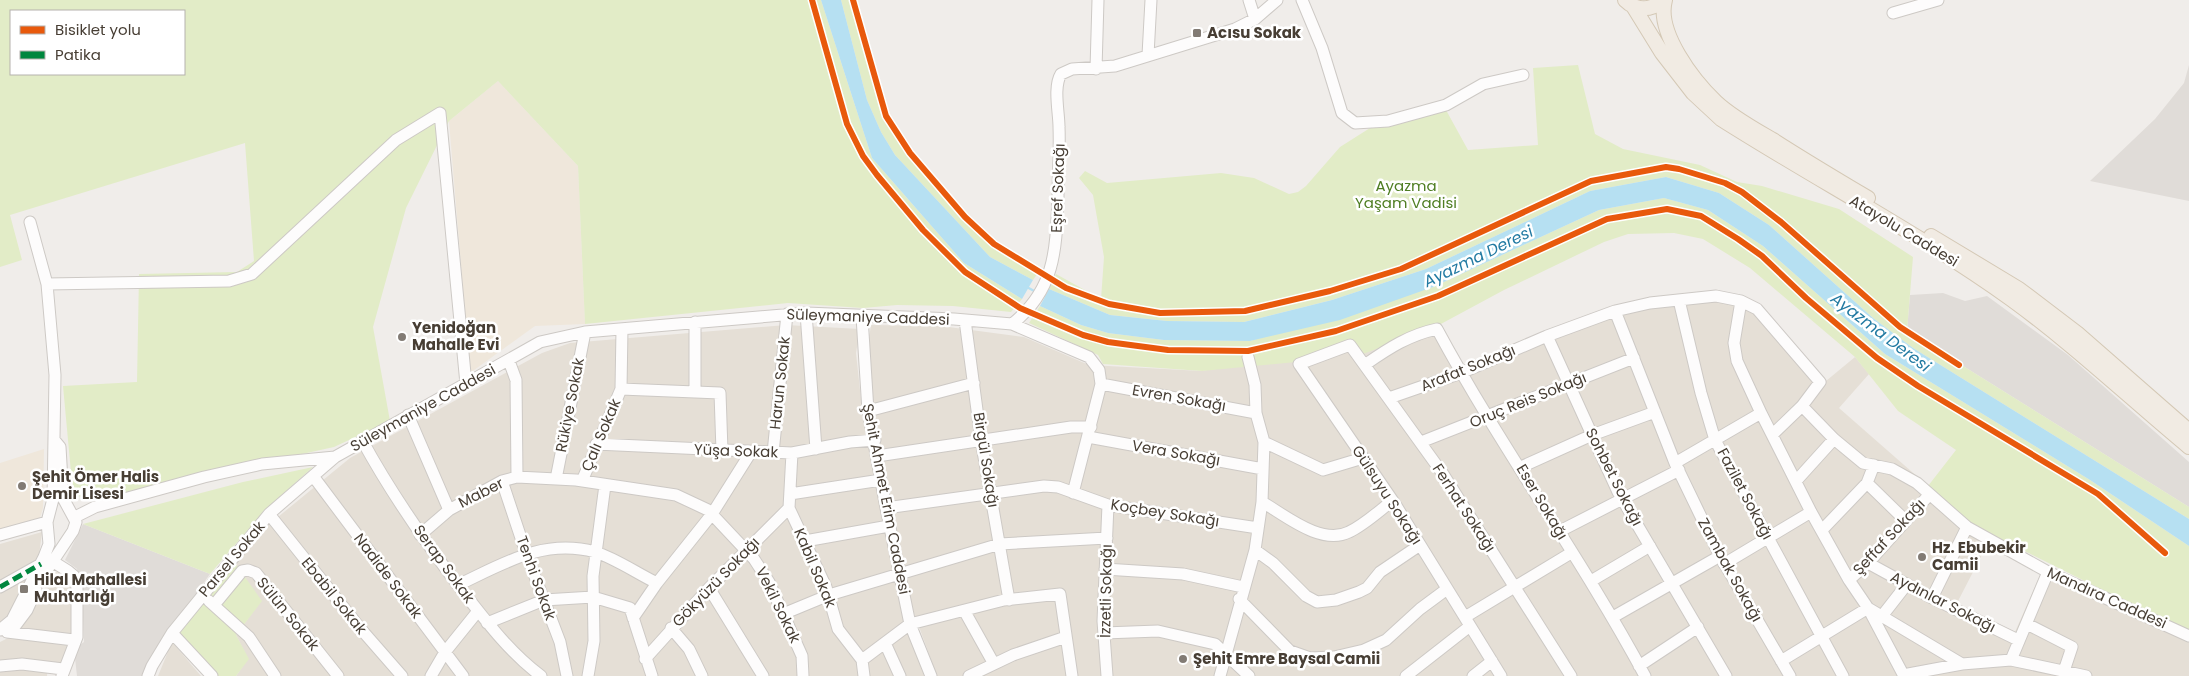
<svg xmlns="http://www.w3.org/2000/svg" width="2189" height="676" font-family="Poppins,sans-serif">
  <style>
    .residential { fill: #e5dfd6 }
    .industrial { fill: #e0dcd8 }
    .education { fill: #efe7db }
    .green { fill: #e2ecc7; fill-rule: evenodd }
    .water { fill: #b6e0f2 }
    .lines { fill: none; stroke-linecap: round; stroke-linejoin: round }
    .stream { stroke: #b6e0f2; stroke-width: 2.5 }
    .minor-casing { stroke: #cdc9c5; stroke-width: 13 }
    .major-casing { stroke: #d4c8b5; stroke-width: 16 }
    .minor { stroke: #fdfcfc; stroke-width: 11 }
    .major { stroke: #f1ebe3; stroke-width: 14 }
    .quiet { stroke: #00873e; stroke-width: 5; stroke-dasharray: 10 5; stroke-linecap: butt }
    .cycleway-casing { stroke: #fff; stroke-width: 9 }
    .cycleway { stroke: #e8590c; stroke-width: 6 }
    .poi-dot { fill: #827b74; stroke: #fff; stroke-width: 2 }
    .labels { text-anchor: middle; stroke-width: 5; stroke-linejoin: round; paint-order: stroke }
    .poi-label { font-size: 15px; font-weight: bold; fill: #473e34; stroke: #fff; text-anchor: start }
    .park-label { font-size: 15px; fill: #4f7e23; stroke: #fff }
    .street-label { font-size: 15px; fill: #473e34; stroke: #fff }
    .water-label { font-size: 16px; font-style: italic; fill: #227aa2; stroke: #fff }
  </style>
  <rect width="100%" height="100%" fill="#f0edea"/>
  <path class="residential" d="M1715 292 1760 305 1826 381 1855 357 1869 374 1839 408 1928 486 1988 543 1957 603 2015 632 2041 573 2147 619 2189 642V676H937L910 602 870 400 867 352 871 325 941 326 1024 337 1089 365 1202 371 1439 325 1461 366 1638 301Z
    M786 325 860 329 856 353 863 418 904 623 925 676H236L248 659 236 635 261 601 235 563 267 526 350 458 542 353 570 343Z
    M42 532 39 556 9 617 0 627V544Z
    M54 572 64 573 72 584 76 632 69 639 66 664 48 661 47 676H0V642L18 633Z
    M172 642 201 676H158Z"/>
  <path class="industrial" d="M2189 65V201L2090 181 2155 119 2184 83Z
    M1943 293 1965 301 1987 296 2068 355 2189 462V507L1907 331 1910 295Z
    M83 524 210 574 149 660 144 676H77L74 649 84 642 82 590 77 569 65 560Z"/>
  <path class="education" d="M498 81 578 166 585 324 535 326 470 373 449 121Z
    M44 449 43 508 39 521 0 533V463Z"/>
  <path class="green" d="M0 0H821L872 158 964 263 1022 299 1011 312 953 306 897 305 863 308 788 303 585 324 578 166 498 81 449 121 406 208 373 327 390 421 334 447 90 500 73 494 63 386 137 382 139 274 237 272 254 261 245 143 10 215 22 260 0 267ZM11 11H184V74H11Z
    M841 0H856L889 123 957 206 989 238 1040 270 1033 280 990 257 895 155 881 132 867 100Z
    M1578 65 1595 134 1623 149 1700 165 1737 182 1762 186 1839 209 1913 257 1907 331 2189 507V519L1913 348 1873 318 1769 225 1719 193 1666 177 1590 191 1426 269 1332 300 1244 322 1167 321 1110 315 1049 289 1056 274 1101 299 1104 257 1093 195 1079 178 1085 171 1107 183 1221 173 1254 178 1289 194 1298 192 1306 186 1340 147 1370 128 1388 121 1446 110 1468 150 1538 145 1533 68Z
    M1664 198 1708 210 1763 246 1885 354 2090 480 2189 546V633L1970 524 1928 486 1956 450 1898 411 1855 357 1750 268 1703 239 1674 233 1628 234 1604 242 1504 290 1439 325 1363 354 1352 342 1296 362 1202 371 1103 364 1098 355 1029 323 1040 306 1081 325 1108 333 1164 340 1250 341 1433 287 1599 210Z
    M313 467 266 509 210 574 83 524 243 482Z
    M235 563 262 601 236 635 249 659 236 676H213L178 633Z"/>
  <path class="water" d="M821 0H841L867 100 881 132 895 155 990 257 1033 280 1022 299 964 263 872 158Z
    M1666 177 1719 193 1769 225 1873 318 1913 348 2189 519V546L2090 480 1885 354 1763 246 1708 210 1664 198 1599 210 1433 287 1340 320 1250 341 1164 340 1108 333 1081 325 1040 306 1049 289 1110 315 1167 321 1244 322 1332 300 1426 269 1590 191Z"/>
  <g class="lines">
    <path class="stream" d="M1025 286 1036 292"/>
    <defs>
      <path id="minor" d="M1249 0 1255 19
        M1302 0 1322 48 1342 113 1355 123 1388 121 1446 105 1483 84 1523 75
        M1893 13 1938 0
        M1148 55 1151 0
        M1096 69 1098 0
        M47 284 229 281 252 274 396 140 440 113 466 384
        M1679 300 1701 393 1715 440 1843 676
        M1741 301 1734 343 1737 361 1761 413 1675 463 1615 311 1650 303 1716 296 1741 301 1757 309 1820 382 1802 406 1834 439 1863 463 1892 469 1917 483 1967 527 2048 572 2189 636
        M1615 311 1547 336 1618 492 1726 676
        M806 313 816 449
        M862 317 868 411 886 508 910 624 931 676
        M965 320 981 440 1009 600
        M695 322V392
        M1012 324C1056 289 1056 249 1058 196 1058 173 1060 150 1059 127 1059 112 1053 87 1061 74L1072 69 1115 66 1235 29 1255 19 1277 0
        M509 361 516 380 517 477
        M1366 364C1389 348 1409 335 1437 329 1501 448 1581 557 1645 676
        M1101 384 1256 413
        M621 389 720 393 722 451
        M1389 398 1461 373 1547 336
        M868 411 974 383
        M1761 413 1811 512 1849 580 1868 608 1904 676
        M408 415 449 510
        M1773 434 1802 406
        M1088 437 1263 469
        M362 440C391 493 425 542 461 589 486 621 509 652 541 676
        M1264 442 1323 470 1363 458
        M1421 442 1634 358
        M596 444 792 453 850 442 875 440
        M773 453 787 314
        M792 453 789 508 826 587 838 629 862 660 864 676
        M877 456 1071 427H1091
        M1675 463 1720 556 1790 676
        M1521 467 1592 435 1655 412
        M313 476 463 676
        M556 479 585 332
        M502 481 526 553 560 642 567 676
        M582 481 621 389 622 329
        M1796 481 1834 439
        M1867 483 1906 521
        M790 494 881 480
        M1262 502C1285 515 1321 546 1349 532 1364 525 1379 511 1392 501
        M886 508 1044 486 1058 487 1108 505 1258 528
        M269 514 360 628 402 676
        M75 517 95 507 204 477 262 464 335 457 540 342 585 332 806 313 954 319 1012 324 1089 357 1099 370 1101 384 1073 493
        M1822 530 1867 483 1874 465
        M1560 531 1679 470
        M0 535 47 522
        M420 535 449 510 502 481 517 477 576 480 676 495 708 510 754 559 769 582 802 656 803 676
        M805 541 889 526
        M1255 550 1273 563 1306 596 1317 602 1336 600 1359 592 1367 588 1380 572 1420 545
        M52 561 68 571 74 576 77 587V637L62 676
        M1868 563 1932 598 2018 640
        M1724 564 1811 512
        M1105 569 1183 574 1243 587
        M43 576 73 531 76 522 63 498 60 447 55 441
        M1849 580 1868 563 1929 495
        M1591 581 1650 546
        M458 585C503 564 543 538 595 552 615 558 638 574 657 583
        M0 587 41 564
        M709 588 763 676
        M1932 598 1967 527
        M1239 599 1290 651 1310 658 1334 657 1364 650 1386 640 1420 609 1447 589
        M209 601 249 637 275 676
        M214 605 242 571 248 570 256 573 338 676
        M965 612 994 664
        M783 614 829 595 1000 544 1107 538
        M1882 616 1907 584
        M1465 617 1571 553
        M1613 617 1720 556
        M633 618 657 583 712 514 751 452
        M487 623 544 600 593 597 630 608 652 676
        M2027 624 2072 647 2064 671
        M15 626 27 610 36 590
        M671 628 689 649 702 676
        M0 630 12 620 44 557 49 544 47 522 53 499 55 375 47 284 30 222
        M7 632 74 640
        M172 633 212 676
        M1104 633 1158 631 1215 644 1249 676
        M885 643 900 676
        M645 659 709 588 789 508
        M862 660 910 624 1004 600 1060 594 1072 676
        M2011 660 2048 572
        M1781 661 1868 608 1962 664
        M0 666 22 664 63 669
        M1639 666 1698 627
        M1903 675 1962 664 2011 660 2086 676
        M148 676 152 666 172 633 269 514 335 457
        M431 676 445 652 478 611
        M588 676 594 641 593 576 605 485
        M969 676 1013 655 1066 637
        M1107 676 1103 621 1108 505
        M1220 676 1255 550 1262 502 1264 442 1256 413 1255 385 1248 357
        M1406 676 1470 626
        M1473 676 1492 661
        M1501 676 1395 504 1299 364 1350 345 1443 474 1571 676"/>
      <path id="major" d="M1625 0C1636 11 1651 11 1663 0
        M1665 0C1656 32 1693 80 1716 102 1732 117 1754 129 1773 140 1804 160 1836 179 1868 198
        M1633 6 1662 53 1693 93 1721 119C1817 180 1919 233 2011 299 2073 344 2130 398 2189 447
        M1931 236 2019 289 2077 333 2189 431"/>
    </defs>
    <use href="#minor" class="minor-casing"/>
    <use href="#major" class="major-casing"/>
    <use href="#minor" class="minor"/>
    <use href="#major" class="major"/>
    <path class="quiet" d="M0 587 41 564"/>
    <defs>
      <path id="cycleway" d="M812 0 847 124 863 156 877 175 923 230 965 272 1020 308 1083 335 1108 342 1168 350 1248 351 1336 331 1438 296 1607 219 1667 209 1701 216 1738 239 1762 256 1806 298 1877 358 1918 386 2098 494 2165 553
        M853 0 886 116 910 153 965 217 994 244 1066 288 1109 304 1160 313 1245 311 1330 291 1401 269 1591 181 1666 167 1679 169 1725 183 1742 192 1781 222 1900 327 1959 365"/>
    </defs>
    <use href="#cycleway" class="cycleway-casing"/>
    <use href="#cycleway" class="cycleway"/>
  </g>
  <g class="poi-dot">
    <rect x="1192" y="28" width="10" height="10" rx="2.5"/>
    <circle cx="402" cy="337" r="5"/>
    <circle cx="22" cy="486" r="5"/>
    <circle cx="1922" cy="557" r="5"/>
    <rect x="19" y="584" width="10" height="10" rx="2.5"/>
    <circle cx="1183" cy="659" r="5"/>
  </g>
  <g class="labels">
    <g class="poi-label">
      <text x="1207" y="38">Acısu Sokak</text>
      <text x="412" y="333">Yenidoğan<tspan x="412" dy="17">Mahalle Evi</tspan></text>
      <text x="32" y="482">Şehit Ömer Halis<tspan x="32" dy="17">Demir Lisesi</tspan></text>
      <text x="1932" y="553">Hz. Ebubekir<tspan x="1932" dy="17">Camii</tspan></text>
      <text x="34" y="585">Hilal Mahallesi<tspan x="34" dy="17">Muhtarlığı</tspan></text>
      <text x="1193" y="664">Şehit Emre Baysal Camii</text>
    </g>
    <g class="park-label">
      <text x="1406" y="191">Ayazma<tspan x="1406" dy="17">Yaşam Vadisi</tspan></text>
    </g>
    <g class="street-label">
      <text transform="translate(1058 188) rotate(-88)" y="5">Eşref Sokağı</text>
      <text transform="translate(1904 231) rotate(31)" y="5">Atayolu Caddesi</text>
      <text transform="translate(868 317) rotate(2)" y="5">Süleymaniye Caddesi</text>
      <text transform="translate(1468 368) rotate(-22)" y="5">Arafat Sokağı</text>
      <text transform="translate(780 383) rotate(-84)" y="5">Harun Sokak</text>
      <text transform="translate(1179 398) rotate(10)" y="5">Evren Sokağı</text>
      <text transform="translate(1528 400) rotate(-22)" y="5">Oruç Reis Sokağı</text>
      <text transform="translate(570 405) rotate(-79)" y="5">Rükiye Sokak</text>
      <text transform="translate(423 408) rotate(-29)" y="5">Süleymaniye Caddesi</text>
      <text transform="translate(601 435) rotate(-67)" y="5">Çalı Sokak</text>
      <text transform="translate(736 451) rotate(2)" y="5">Yüşa Sokak</text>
      <text transform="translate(1176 453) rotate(10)" y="5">Vera Sokağı</text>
      <text transform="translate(986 460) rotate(81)" y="5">Birgül Sokağı</text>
      <text transform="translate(1614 477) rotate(63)" y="5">Sohbet Sokağı</text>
      <text transform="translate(481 493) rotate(-27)" y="5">Maber</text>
      <text transform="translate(1745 494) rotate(62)" y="5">Fazilet Sokağı</text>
      <text transform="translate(1387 495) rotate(57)" y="5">Gülsuyu Sokağı</text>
      <text transform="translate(886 499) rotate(79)" y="5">Şehit Ahmet Erim Caddesi</text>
      <text transform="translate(1542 502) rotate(59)" y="5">Eser Sokağı</text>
      <text transform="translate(1464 508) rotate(57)" y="5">Ferhat Sokağı</text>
      <text transform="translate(1165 513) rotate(9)" y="5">Koçbey Sokağı</text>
      <text transform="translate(1889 537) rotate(-47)" y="5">Şeffaf Sokağı</text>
      <text transform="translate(232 559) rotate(-50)" y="5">Parsel Sokak</text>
      <text transform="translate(444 564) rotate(54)" y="5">Serap Sokak</text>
      <text transform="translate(815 568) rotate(67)" y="5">Kabil Sokak</text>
      <text transform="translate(1730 570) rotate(61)" y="5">Zambak Sokağı</text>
      <text transform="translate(388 576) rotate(53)" y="5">Nadide Sokak</text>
      <text transform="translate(536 578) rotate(70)" y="5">Tenhi Sokak</text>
      <text transform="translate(716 582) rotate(-46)" y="5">Gökyüzü Sokağı</text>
      <text transform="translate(1106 591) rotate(-89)" y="5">İzzetli Sokağı</text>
      <text transform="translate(334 596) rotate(51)" y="5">Ebabil Sokak</text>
      <text transform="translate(2107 598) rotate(24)" y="5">Mandıra Caddesi</text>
      <text transform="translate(1943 602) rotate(27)" y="5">Aydınlar Sokağı</text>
      <text transform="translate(778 605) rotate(64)" y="5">Vekil Sokak</text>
      <text transform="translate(288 614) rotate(51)" y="5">Sülün Sokak</text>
    </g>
    <g class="water-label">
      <text transform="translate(1478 256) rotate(-26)" y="6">Ayazma Deresi</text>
      <text transform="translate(1881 332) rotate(37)" y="6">Ayazma Deresi</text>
    </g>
  </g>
  <rect x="10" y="10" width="175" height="65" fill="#ffffff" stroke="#b5b2ae"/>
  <rect x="20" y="26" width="25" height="8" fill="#e8590c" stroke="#b5b2ae"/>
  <text x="55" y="35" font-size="15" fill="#473e34">Bisiklet yolu</text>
  <rect x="20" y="51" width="25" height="8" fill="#00873e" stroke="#b5b2ae"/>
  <text x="55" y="60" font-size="15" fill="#473e34">Patika</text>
</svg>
